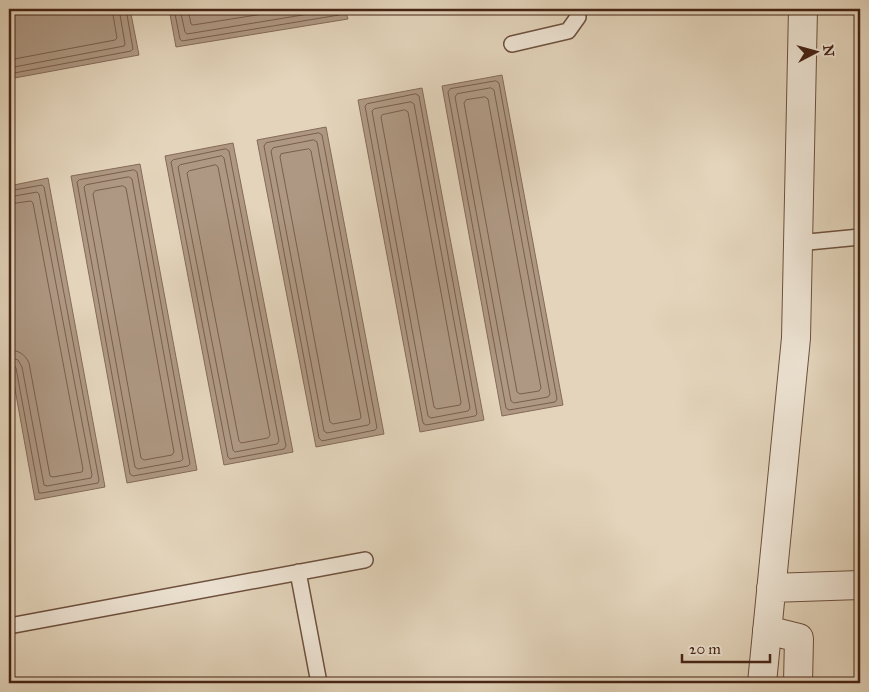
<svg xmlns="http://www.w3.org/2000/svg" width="869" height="692" font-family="'IM FELL Great Primer',serif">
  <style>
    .water { fill: #ae9883; stroke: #856a57 }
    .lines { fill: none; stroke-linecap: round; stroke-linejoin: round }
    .shore { stroke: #7a5e4c; stroke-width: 1 }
    .service-casing { stroke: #6e503e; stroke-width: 18 }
    .minor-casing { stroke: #6e503e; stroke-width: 30 }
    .service { stroke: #ede3d3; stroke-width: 15 }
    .minor { stroke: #ede3d3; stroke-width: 28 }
  </style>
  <rect width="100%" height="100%" fill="#e3d4bb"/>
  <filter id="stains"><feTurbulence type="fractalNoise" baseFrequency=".004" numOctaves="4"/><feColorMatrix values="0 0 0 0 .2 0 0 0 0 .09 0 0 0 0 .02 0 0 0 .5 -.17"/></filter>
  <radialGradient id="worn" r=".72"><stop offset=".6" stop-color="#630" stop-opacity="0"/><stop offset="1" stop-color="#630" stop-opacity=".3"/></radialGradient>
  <path class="water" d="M9 9H130L139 55 9 79Z
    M169 9H345L348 19 176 47Z
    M502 75 563 405 502 416 442 86Z
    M422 88 484 420 420 432 358 100Z
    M326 127 384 434 316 447 257 140Z
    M233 143 293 452 224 465 165 156Z
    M140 164 197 470 127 483 71 176Z
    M48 178 105 487 35 500 9 356V186Z"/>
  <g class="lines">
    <path class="shore" d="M174 9 180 39 182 41 339 15 341 14V9
      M180 9 185 32 187 34 333 10 334 9
      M188 9 191 24 193 25 295 9
      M9 60 115 40 117 38 112 9
      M9 68 124 46 125 44 119 9
      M9 74 131 51 133 49 126 9
      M496 81 499 83 557 399 555 402 509 410 506 408 448 92 450 89Z
      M491 88 494 90 550 394 548 397 514 403 511 401 455 97 457 94Z
      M416 94 419 96 477 414 475 416 426 425 423 423 365 106 367 104Z
      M485 97 488 99 541 388 539 391 520 394 517 392 464 103 466 100Z
      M411 102 414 104 470 408 468 411 431 418 428 416 372 111 374 109Z
      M405 110 408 112 461 402 460 405 437 409 434 407 381 117 382 115Z
      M319 133 322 135 377 428 375 430 322 441 319 438 264 146 266 143Z
      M314 140 317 142 370 423 368 425 327 433 324 431 271 151 273 148Z
      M226 149 229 151 286 446 284 449 230 459 228 457 171 162 173 160Z
      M309 149 311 151 361 417 360 419 333 424 330 422 280 157 281 154Z
      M222 156 224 158 279 441 277 444 235 452 233 450 178 167 180 165Z
      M216 165 218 167 270 435 268 438 241 443 239 441 187 173 189 171Z
      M134 170 137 172 190 464 188 466 133 476 130 474 77 182 79 180Z
      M129 177 132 179 183 459 181 461 138 469 135 467 84 187 86 185Z
      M123 186 126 188 174 452 172 455 144 460 141 458 93 194 95 191Z
      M9 191 42 185 44 187 99 480 98 483 42 493H39L16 368 13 364H9
      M9 197 37 192 39 194 92 475 91 478 47 486 44 485 22 367 18 360 9 357
      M9 204 31 201 33 203 83 469 82 472 53 477 50 476 29 363C25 354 18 350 9 350"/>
    <defs>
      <path id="service" d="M512 44 568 31 578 17 576 9
        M798 243 860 237
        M298 572 319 683
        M9 626 365 560"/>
      <path id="minor" d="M771 588 860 585
        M767 630 799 638 798 683
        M762 683 796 338 803 9"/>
    </defs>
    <use href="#service" class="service-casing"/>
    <use href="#minor" class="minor-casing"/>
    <use href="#service" class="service"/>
    <use href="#minor" class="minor"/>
  </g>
  <rect width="869" height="692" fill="none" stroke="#e3d4bb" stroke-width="30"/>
  <rect x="10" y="10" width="849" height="672" fill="none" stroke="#472415" stroke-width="2.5"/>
  <rect x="15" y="15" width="839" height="662" fill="none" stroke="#472415"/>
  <g transform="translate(816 52) rotate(84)" stroke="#ede3d3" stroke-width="4" paint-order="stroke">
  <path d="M0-4L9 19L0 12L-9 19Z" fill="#472415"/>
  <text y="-8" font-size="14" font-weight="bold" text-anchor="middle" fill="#472415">N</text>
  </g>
  <path d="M682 654v8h88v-8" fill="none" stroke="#472415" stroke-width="2.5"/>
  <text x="689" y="654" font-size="15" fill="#472415" stroke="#ede3d3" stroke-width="4" paint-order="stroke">20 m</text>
  <rect width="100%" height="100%" filter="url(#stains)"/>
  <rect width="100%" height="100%" fill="url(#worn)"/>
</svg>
